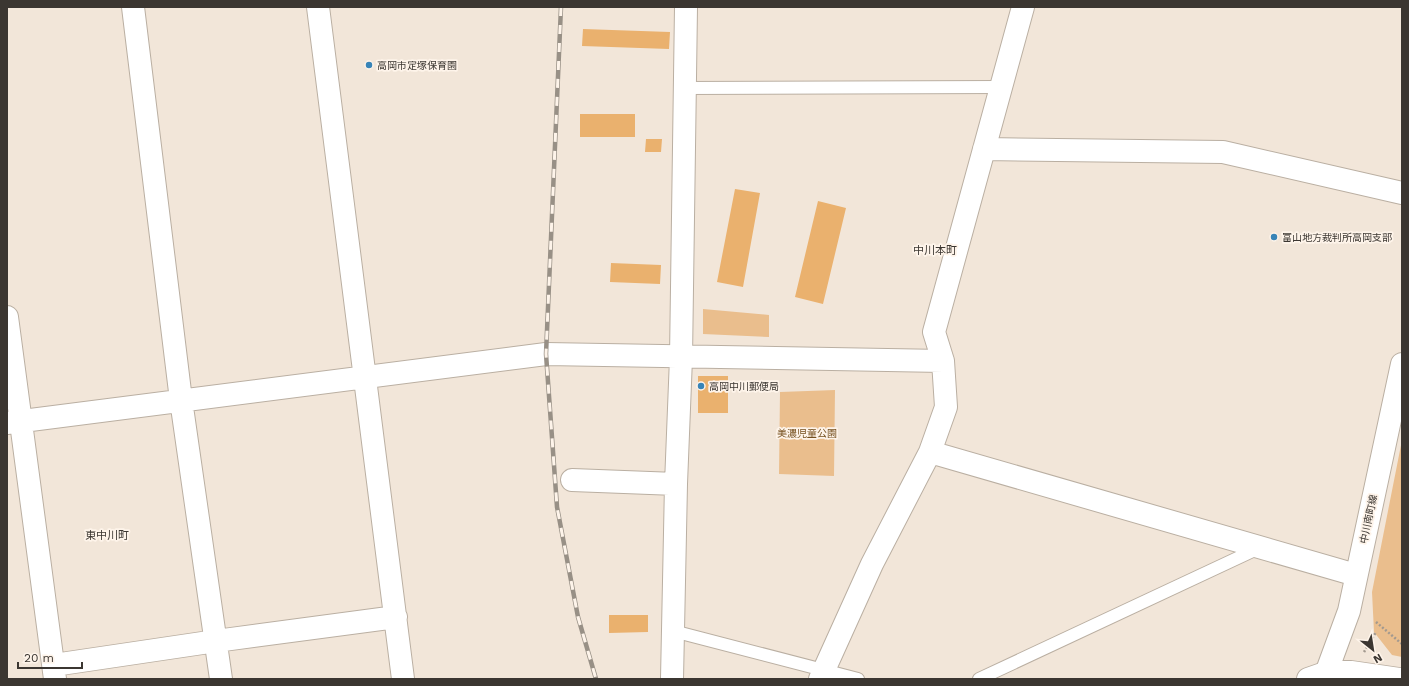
<svg xmlns="http://www.w3.org/2000/svg" width="1409" height="686" font-family="'Work Sans','Noto Sans JP',sans-serif">
  <style>
    .green { fill: #eabe8d }
    .building { fill: #eab16e }
    .lines { fill: none; stroke-linecap: round; stroke-linejoin: round }
    .lane-casing { stroke: #baafa2; stroke-width: 14 }
    .street-casing { stroke: #baafa2; stroke-width: 24 }
    .secondary-casing { stroke: #baafa2; stroke-width: 24 }
    .primary-casing { stroke: #baafa2; stroke-width: 24 }
    .path { stroke: #a2998f; stroke-width: 2.5; stroke-dasharray: 2 2; stroke-linecap: butt }
    .lane { stroke: #fff; stroke-width: 12 }
    .street { stroke: #fff; stroke-width: 22 }
    .secondary { stroke: #fff; stroke-width: 22 }
    .primary { stroke: #fff; stroke-width: 22 }
    .rail-casing { stroke: #989086; stroke-width: 4.5 }
    .rail { stroke: #fef4ea; stroke-width: 3; stroke-dasharray: 9; stroke-linecap: butt }
    .poi-dot { fill: #3884b7; stroke: #fef4ea; stroke-width: 1.5 }
    .labels { text-anchor: middle; stroke-width: 3.5; stroke-linejoin: round; paint-order: stroke }
    .poi-label { font-size: 10px; fill: #3b3631; stroke: #fef4ea; text-anchor: start }
    .park-label { font-size: 10px; fill: #754f1e; stroke: #fef4ea }
    .street-label { font-size: 10px; fill: #3b3631; stroke: #fef4ea }
    .neighbourhood-label { font-size: 11px; fill: #3b3631; stroke: #fef4ea }
  </style>
  <rect width="100%" height="100%" fill="#f2e6d9"/>
  <path class="green" d="M703 309 769 315V337L703 334Z
    M835 390 834 476 779 474 780 392Z
    M1402 440V657L1392 655 1374 632 1372 592Z"/>
  <path class="building" d="M583 29 670 32 669 49 582 46Z
    M580 114H635V137H580Z
    M646 139H662L661 152H645Z
    M735 189 760 193 743 287 717 282Z
    M818 201 846 208 823 304 795 297Z
    M611 263 661 265 660 284 610 282Z
    M698 376H728V413H698Z
    M609 615H648V632L609 633Z"/>
  <g class="lines">
    <defs>
      <path id="lane" d="M684 88 1001 87
        M673 631 858 679
        M979 679 1259 548"/>
      <path id="street" d="M133 7 181 400 221 679
        M318 7 403 679
        M984 149 1223 152 1402 193
        M7 317 55 679
        M7 423 546 354 943 361
        M930 452 1356 575
        M572 480 676 484
        M54 665 216 641 396 617
        M672 679 676 484 681 358 686 7
        M820 679 872 564 930 452 946 407 943 361 934 332 1023 7"/>
      <path id="secondary" d="M1324 679 1349 611 1402 364"/>
      <path id="primary" d="M1308 679 1328 672H1351L1399 679"/>
    </defs>
    <use href="#lane" class="lane-casing"/>
    <use href="#street" class="street-casing"/>
    <use href="#secondary" class="secondary-casing"/>
    <use href="#primary" class="primary-casing"/>
    <path class="path" d="M1376 622 1402 644
      M1364 652 1376 632"/>
    <use href="#lane" class="lane"/>
    <use href="#street" class="street"/>
    <use href="#secondary" class="secondary"/>
    <use href="#primary" class="primary"/>
    <defs>
      <path id="rail" d="M561 7 546 354 557 507 578 617 596 679"/>
    </defs>
    <use href="#rail" class="rail-casing"/>
    <use href="#rail" class="rail"/>
  </g>
  <g class="poi-dot">
    <circle cx="369" cy="65" r="4"/>
    <circle cx="1274" cy="237" r="4"/>
    <circle cx="701" cy="386" r="4"/>
  </g>
  <g class="labels">
    <g class="poi-label">
      <text x="377" y="69">高岡市定塚保育園</text>
      <text x="1282" y="241">富山地方裁判所高岡支部</text>
      <text x="709" y="390">高岡中川郵便局</text>
    </g>
    <g class="park-label">
      <text x="807" y="437">美濃児童公園</text>
    </g>
    <g class="street-label">
      <text transform="translate(1368 519) rotate(-78)" y="4">中川南町線</text>
    </g>
    <g class="neighbourhood-label">
      <text x="935" y="254">中川本町</text>
      <text x="107" y="539">東中川町</text>
    </g>
  </g>
  <rect width="1409" height="686" fill="none" stroke="#3b3631" stroke-width="16"/>
  <g transform="translate(1373 650) rotate(150)" stroke="#fef4ea" stroke-width="3" paint-order="stroke">
  <path d="M0-3L7 15L0 10L-7 15Z" fill="#3b3631"/>
  <text y="-6" font-size="11" font-weight="bold" text-anchor="middle" fill="#3b3631">N</text>
  </g>
  <path d="M18 662v6h64v-6" fill="none" stroke="#3b3631" stroke-width="2"/>
  <text x="24" y="662" font-size="12" fill="#3b3631" stroke="#fef4ea" stroke-width="3" paint-order="stroke">20 m</text>
</svg>
